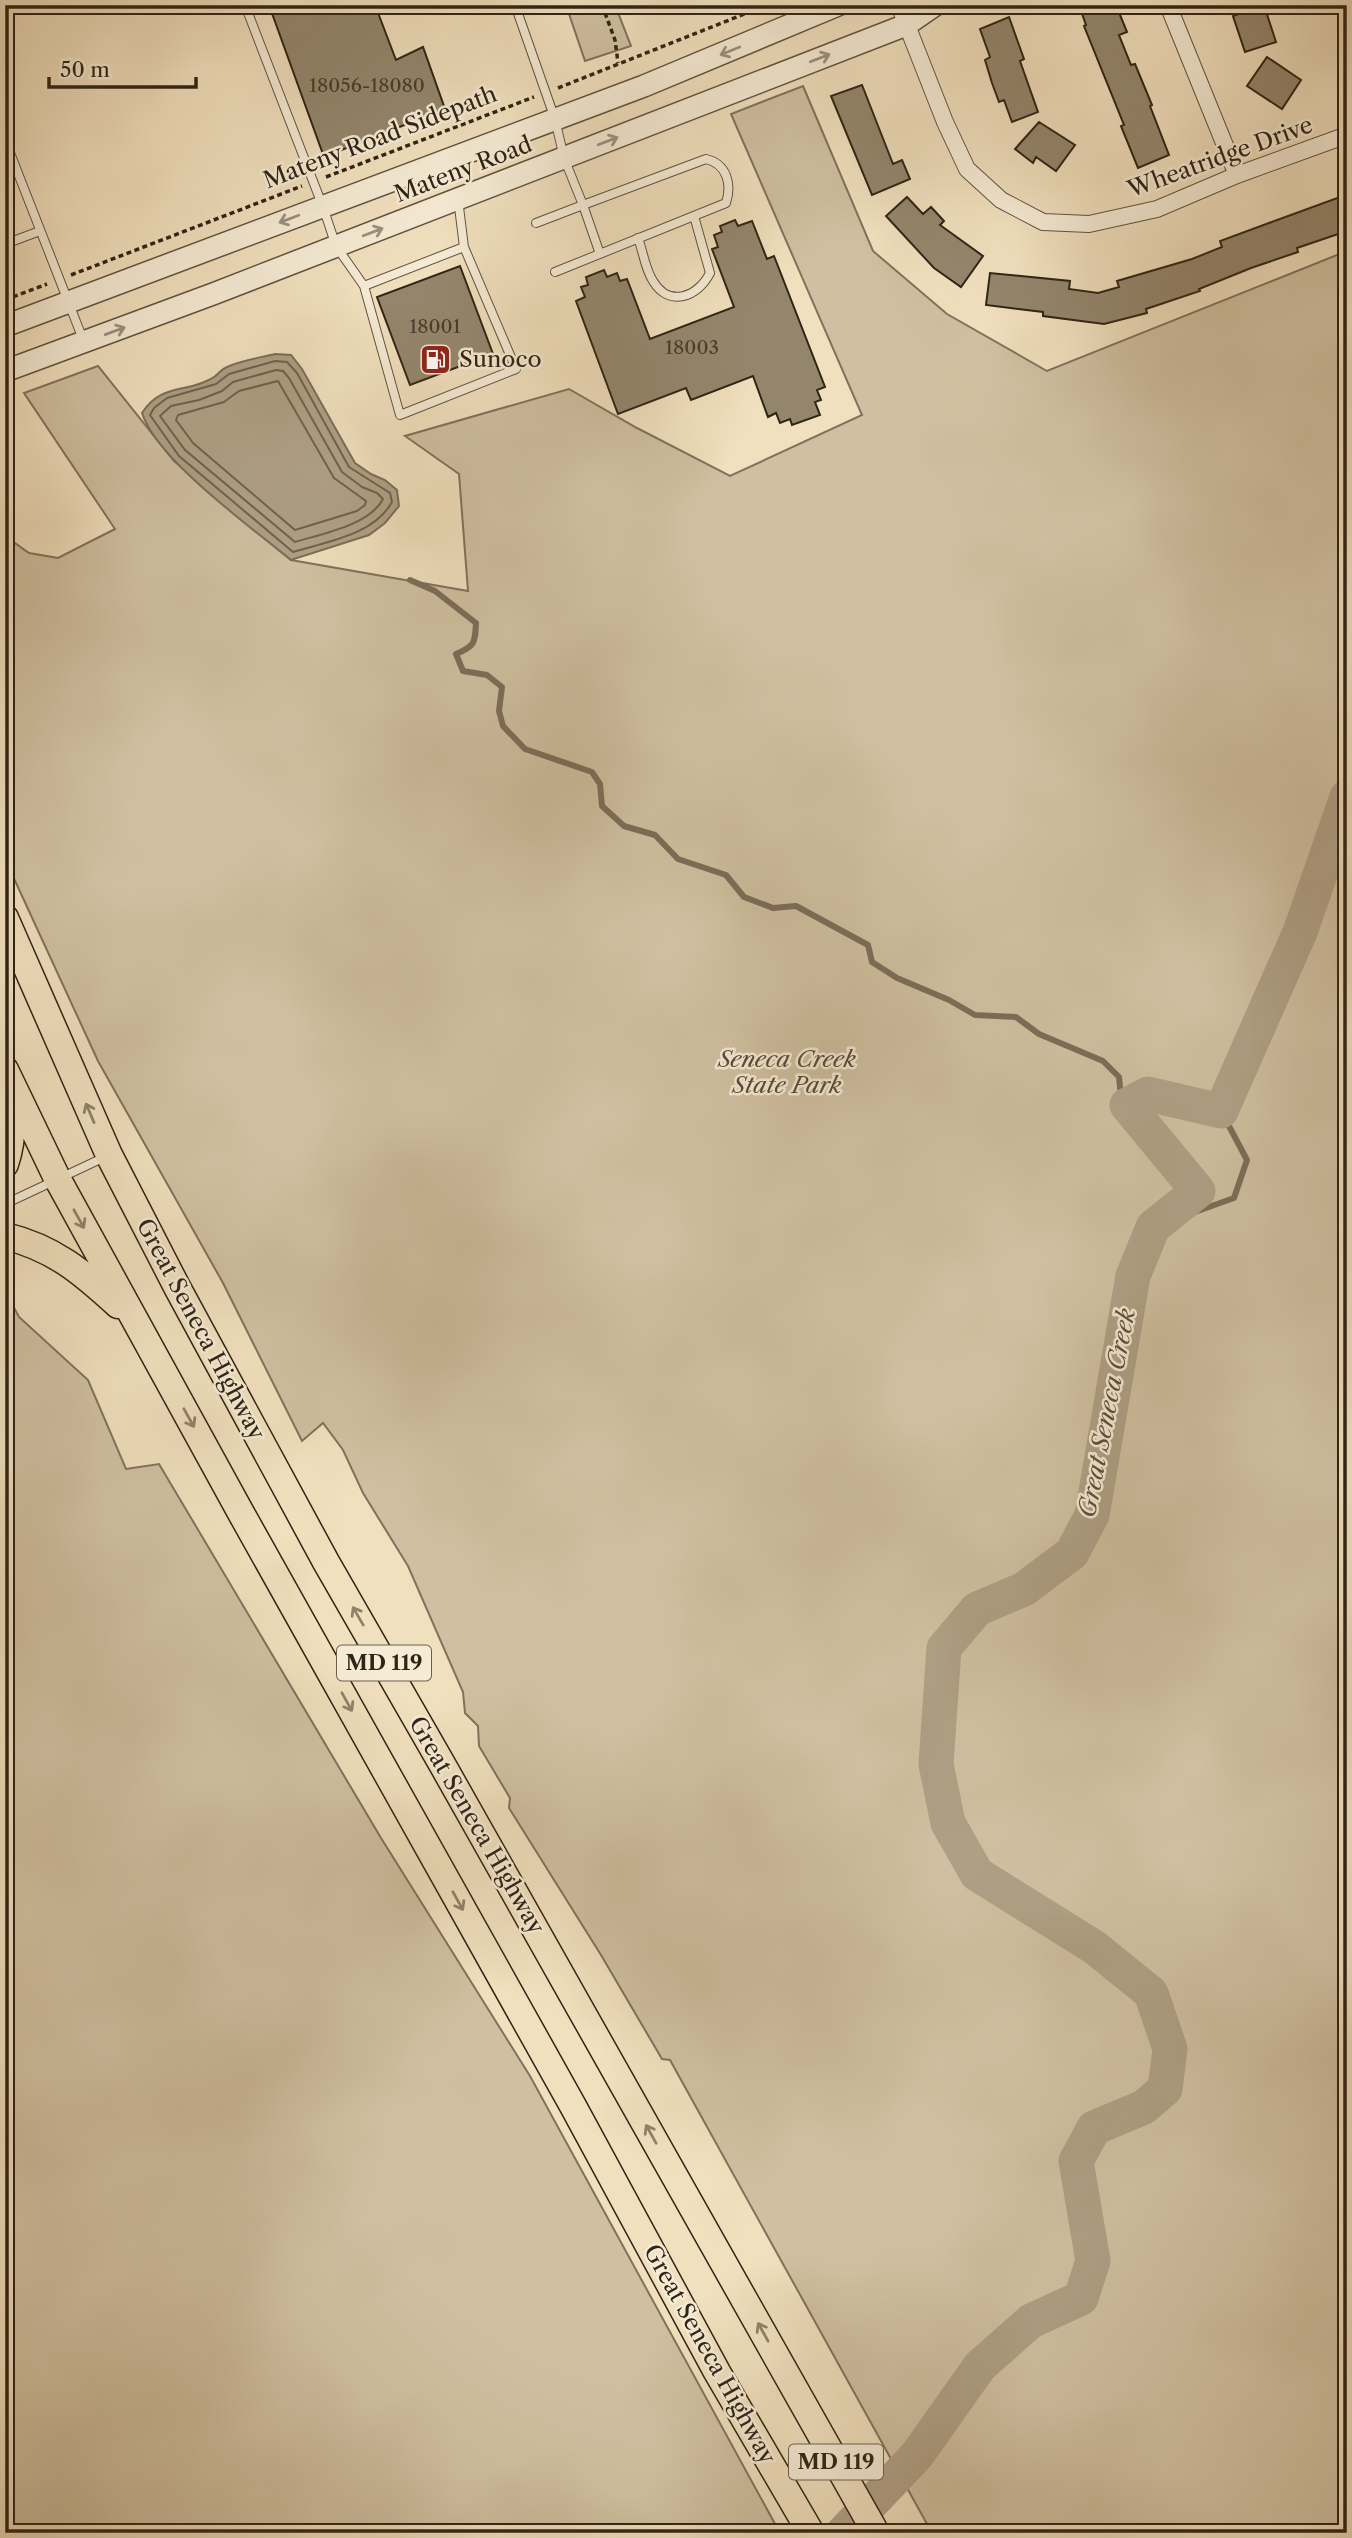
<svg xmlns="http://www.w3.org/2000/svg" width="1352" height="2538" font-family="'Libre Caslon Text',serif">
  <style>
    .green { fill: #d0c0a1; stroke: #80725c; stroke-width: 2 }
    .water { fill: #afa085; stroke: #7c6e59; stroke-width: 2 }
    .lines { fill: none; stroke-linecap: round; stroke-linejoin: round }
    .shore { stroke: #6f624e; stroke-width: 2 }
    .stream { stroke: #7c6e59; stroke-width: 6 }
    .river { stroke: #afa085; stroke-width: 35 }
    .building { fill: #94866d; stroke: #2f2416; stroke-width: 2 }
    .service-casing { stroke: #605340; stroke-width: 10 }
    .minor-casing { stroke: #605340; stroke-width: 18 }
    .tertiary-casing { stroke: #605340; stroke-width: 24 }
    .primary-casing { stroke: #2f2416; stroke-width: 29 }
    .path { stroke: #2f2416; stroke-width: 3.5; stroke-dasharray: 5 3.5; stroke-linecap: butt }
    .service { stroke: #f6ebd5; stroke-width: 8 }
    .minor { stroke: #f6ebd5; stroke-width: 16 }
    .tertiary { stroke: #f6ebd5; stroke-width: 21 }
    .primary { stroke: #f1e0be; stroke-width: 26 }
    .oneway { stroke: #9c917f }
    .oneway2 { stroke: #90826a }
    .labels { text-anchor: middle; stroke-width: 5; stroke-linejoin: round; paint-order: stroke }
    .number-label { font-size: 19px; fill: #483c2c }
    .shield { fill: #f6ebd5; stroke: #6b604f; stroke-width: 2 }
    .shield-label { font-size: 21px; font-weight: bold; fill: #2f2416 }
    .street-label { font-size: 23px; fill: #2f2416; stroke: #f6ebd5 }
    .poi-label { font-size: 23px; fill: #2f2416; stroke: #f6ebd5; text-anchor: start }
    .park-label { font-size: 23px; font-style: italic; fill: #574b39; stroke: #f6ebd5 }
    .water-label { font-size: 24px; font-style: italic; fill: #5c4f3d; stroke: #f6ebd5 }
  </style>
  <rect width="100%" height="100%" fill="#f1e0be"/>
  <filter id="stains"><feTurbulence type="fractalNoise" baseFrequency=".00286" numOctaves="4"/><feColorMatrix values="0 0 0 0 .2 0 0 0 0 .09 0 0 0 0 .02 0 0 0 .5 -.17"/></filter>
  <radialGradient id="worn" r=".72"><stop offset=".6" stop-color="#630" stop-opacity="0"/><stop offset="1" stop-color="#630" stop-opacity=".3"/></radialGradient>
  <path class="green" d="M566 5H615L631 46 585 61Z
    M803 86 873 251 947 314 1047 371 1347 251V2533H932L670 2060 662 2059 601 1955 509 1808 510 1798 479 1746 478 1726 465 1713 463 1692 408 1566 363 1493 343 1450 323 1423 302 1441 223 1283 98 1061 5 859V536L29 553 58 558 115 529 24 393 98 366 174 461 291 560 468 591 459 474 405 436 569 389 637 428 730 476 862 415 731 114Z
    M5 1291 19 1317 88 1380 126 1469 159 1464 381 1838 530 2076 780 2533H5Z"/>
  <path class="water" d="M275 354 291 355 302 369 355 463 371 474 385 480 397 490 399 506 385 523 369 535 291 560C251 527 157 460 142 413 162 382 188 394 214 377 219 374 221 369 227 367 242 360 259 358 275 354Z"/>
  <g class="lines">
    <path class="shore" d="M275 361 287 362 297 373 349 467 390 493 392 502C374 535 326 542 293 552L179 456 150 415 154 408 167 398 216 384 229 374Z
      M276 370 283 371 289 378 342 472 362 487 377 493 383 499C370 525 321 534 295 542L185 450 160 416 171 406 199 400 222 391 233 382Z
      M278 381 334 478 366 501 365 505 357 511 295 530 193 443 176 420 178 415 224 402 239 391Z"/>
    <path class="stream" d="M410 580 435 591 476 623C475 643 475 646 456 654L463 671 487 675 502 687 499 711 503 726 525 749 592 772 600 784 602 806 624 826 655 835 678 859 726 875 744 897 773 908 796 906 868 945 872 962 897 978 949 1000 975 1015 1016 1017 1039 1034 1103 1061 1119 1077 1121 1097 1127 1105
      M1153 1227 1234 1198 1247 1160 1221 1111"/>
    <path class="river" d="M843 2533 917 2455 980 2366 1031 2321 1081 2298 1093 2261 1076 2161 1094 2128 1144 2107 1165 2089 1170 2049 1151 1993 1094 1947 977 1874 948 1823 936 1764 944 1648 977 1609 1024 1589 1072 1553 1092 1515 1133 1276 1153 1227 1198 1191 1127 1105 1148 1094 1221 1111 1300 932 1347 797"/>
  </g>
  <path class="building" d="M269 5H375L396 60 423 47 445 109 324 157Z
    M1079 5H1116L1127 32 1119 35 1131 65 1135 64 1152 105 1150 106 1169 155 1138 168 1121 126 1124 125 1084 26 1086 25Z
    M1264 5 1276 42 1245 52 1233 16Z
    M1009 17 1024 59 1020 61 1038 112 1012 122 1004 100 999 102 992 83 985 60 990 57 980 29Z
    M1267 57 1301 80 1282 109 1247 86Z
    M862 85 893 164 902 160 910 179 872 195 831 96Z
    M1039 122 1075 145 1056 171 1036 157 1033 163 1015 149Z
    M907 197 923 214 931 207 944 221 940 225 983 256 961 287 934 268 886 216Z
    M1340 197 1347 216V231L1297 248 1298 252 1251 268 1199 289 1200 291 1146 309 1147 313 1104 324 1043 316V312L986 305 990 273 1070 281 1069 289 1098 293 1119 287 1117 281 1192 259 1222 247 1220 241Z
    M735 220 738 226 752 221 767 259 774 256 825 387 817 390 821 400 815 402 820 415 792 425 790 419 780 423 776 413 768 417 753 376 691 400 686 388 618 414 576 301 585 297 581 287 588 285 586 277 604 270 607 277 617 273 620 281 627 279 650 339 734 307 712 249 718 247 714 235 722 232 720 226Z
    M460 266 493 354 410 385 377 297Z"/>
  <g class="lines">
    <defs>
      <path id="service" d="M245 5 323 207 336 246 364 286 464 247 458 199
        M515 5 555 119 564 158 583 205 706 159C727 164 732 184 726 203L555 272
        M5 140 84 342
        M536 223 583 205 600 254
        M638 238C643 251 645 269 653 281 669 308 698 297 710 273L694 216
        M5 244 40 231
        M364 286 400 415 516 369 464 247
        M5 1204 107 1156"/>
      <path id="minor" d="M899 5 945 122 967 169 1001 200 1043 222 1089 224 1157 209 1237 175 1347 135
        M1168 5 1237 175"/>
      <path id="tertiary" d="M5 326 644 86 838 5
        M5 371 213 294 906 25 935 5"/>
      <path id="primary" d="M5 918 109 1155 177 1287 326 1562 442 1764 876 2533
        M5 1070 57 1178 241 1513 573 2106 717 2372 811 2533
        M5 1164C13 1141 13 1112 10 1087
        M5 1236C54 1248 82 1272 118 1305"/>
    </defs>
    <use href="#service" class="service-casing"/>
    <use href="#minor" class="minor-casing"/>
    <use href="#tertiary" class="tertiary-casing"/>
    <use href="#primary" class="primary-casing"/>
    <path class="path" d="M602 5 615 40 618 63
      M558 88 767 5
      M326 177 534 97
      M71 275 302 186
      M5 300 47 284"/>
    <use href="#service" class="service"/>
    <use href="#minor" class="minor"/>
    <use href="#tertiary" class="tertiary"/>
    <use href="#primary" class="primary"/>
  </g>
  <defs><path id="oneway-shaft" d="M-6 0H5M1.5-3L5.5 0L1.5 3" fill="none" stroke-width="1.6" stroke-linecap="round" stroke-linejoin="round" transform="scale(1.75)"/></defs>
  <g class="oneway">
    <use href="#oneway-shaft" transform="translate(730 51) rotate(158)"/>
    <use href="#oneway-shaft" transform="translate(820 58) rotate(-21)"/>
    <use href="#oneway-shaft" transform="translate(608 141) rotate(-21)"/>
    <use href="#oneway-shaft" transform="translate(289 219) rotate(159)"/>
    <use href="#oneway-shaft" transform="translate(373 232) rotate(-21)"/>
    <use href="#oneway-shaft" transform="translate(115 331) rotate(-20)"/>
  </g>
  <g class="oneway2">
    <use href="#oneway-shaft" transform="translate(90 1113) rotate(-113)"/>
    <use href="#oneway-shaft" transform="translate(79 1219) rotate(61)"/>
    <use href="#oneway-shaft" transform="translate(189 1418) rotate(61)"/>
    <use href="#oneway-shaft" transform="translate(358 1616) rotate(-120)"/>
    <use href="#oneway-shaft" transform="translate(347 1702) rotate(61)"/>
    <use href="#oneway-shaft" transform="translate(458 1901) rotate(61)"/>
    <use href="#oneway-shaft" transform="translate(651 2134) rotate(-119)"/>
    <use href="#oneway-shaft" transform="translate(763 2332) rotate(-119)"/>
  </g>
  <defs>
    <symbol id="fuel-square" viewBox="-11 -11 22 22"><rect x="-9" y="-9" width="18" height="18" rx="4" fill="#8f2418" stroke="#f6ebd5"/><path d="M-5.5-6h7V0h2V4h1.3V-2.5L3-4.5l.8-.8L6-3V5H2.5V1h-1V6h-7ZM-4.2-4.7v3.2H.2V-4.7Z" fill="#fff"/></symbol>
  </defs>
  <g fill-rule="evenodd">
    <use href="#fuel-square" x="418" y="342" width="35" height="35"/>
  </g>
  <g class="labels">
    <g class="number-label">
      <text x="367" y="92">18056-18080</text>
      <text x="435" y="333">18001</text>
      <text x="692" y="354">18003</text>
    </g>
    <g class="shield">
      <rect x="337" y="1645.5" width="94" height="35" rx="5"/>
      <rect x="789" y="2444.5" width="94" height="35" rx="5"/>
    </g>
    <g class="shield-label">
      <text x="384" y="1670">MD 119</text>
      <text x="836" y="2469">MD 119</text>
    </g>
    <g class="street-label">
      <text transform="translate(380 137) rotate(-21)" y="8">Mateny Road Sidepath</text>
      <text transform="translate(1220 157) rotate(-20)" y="8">Wheatridge Drive</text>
      <text transform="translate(463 169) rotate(-21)" y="8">Mateny Road</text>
      <text transform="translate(201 1329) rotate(62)" y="8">Great Seneca Highway</text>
      <text transform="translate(477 1825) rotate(60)" y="8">Great Seneca Highway</text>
      <text transform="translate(710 2354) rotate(61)" y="8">Great Seneca Highway</text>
    </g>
    <g class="poi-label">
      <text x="459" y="367">Sunoco</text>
    </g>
    <g class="park-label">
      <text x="787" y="1067">Seneca Creek<tspan x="787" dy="26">State Park</tspan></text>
    </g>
    <g class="water-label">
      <text transform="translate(1107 1413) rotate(-79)" y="8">Great Seneca Creek</text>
    </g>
  </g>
  <rect width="1352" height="2538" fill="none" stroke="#f1e0be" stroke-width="28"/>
  <rect x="7" y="7" width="1338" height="2524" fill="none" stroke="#2f2416" stroke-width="3.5"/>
  <rect x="14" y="14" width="1324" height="2510" fill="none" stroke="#2f2416" stroke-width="2"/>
  <path d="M49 77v10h147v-10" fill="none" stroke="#2f2416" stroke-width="3.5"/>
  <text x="60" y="77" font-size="21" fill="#2f2416" stroke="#f6ebd5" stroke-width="5" paint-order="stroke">50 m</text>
  <rect width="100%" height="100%" filter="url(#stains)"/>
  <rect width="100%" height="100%" fill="url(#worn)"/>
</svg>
